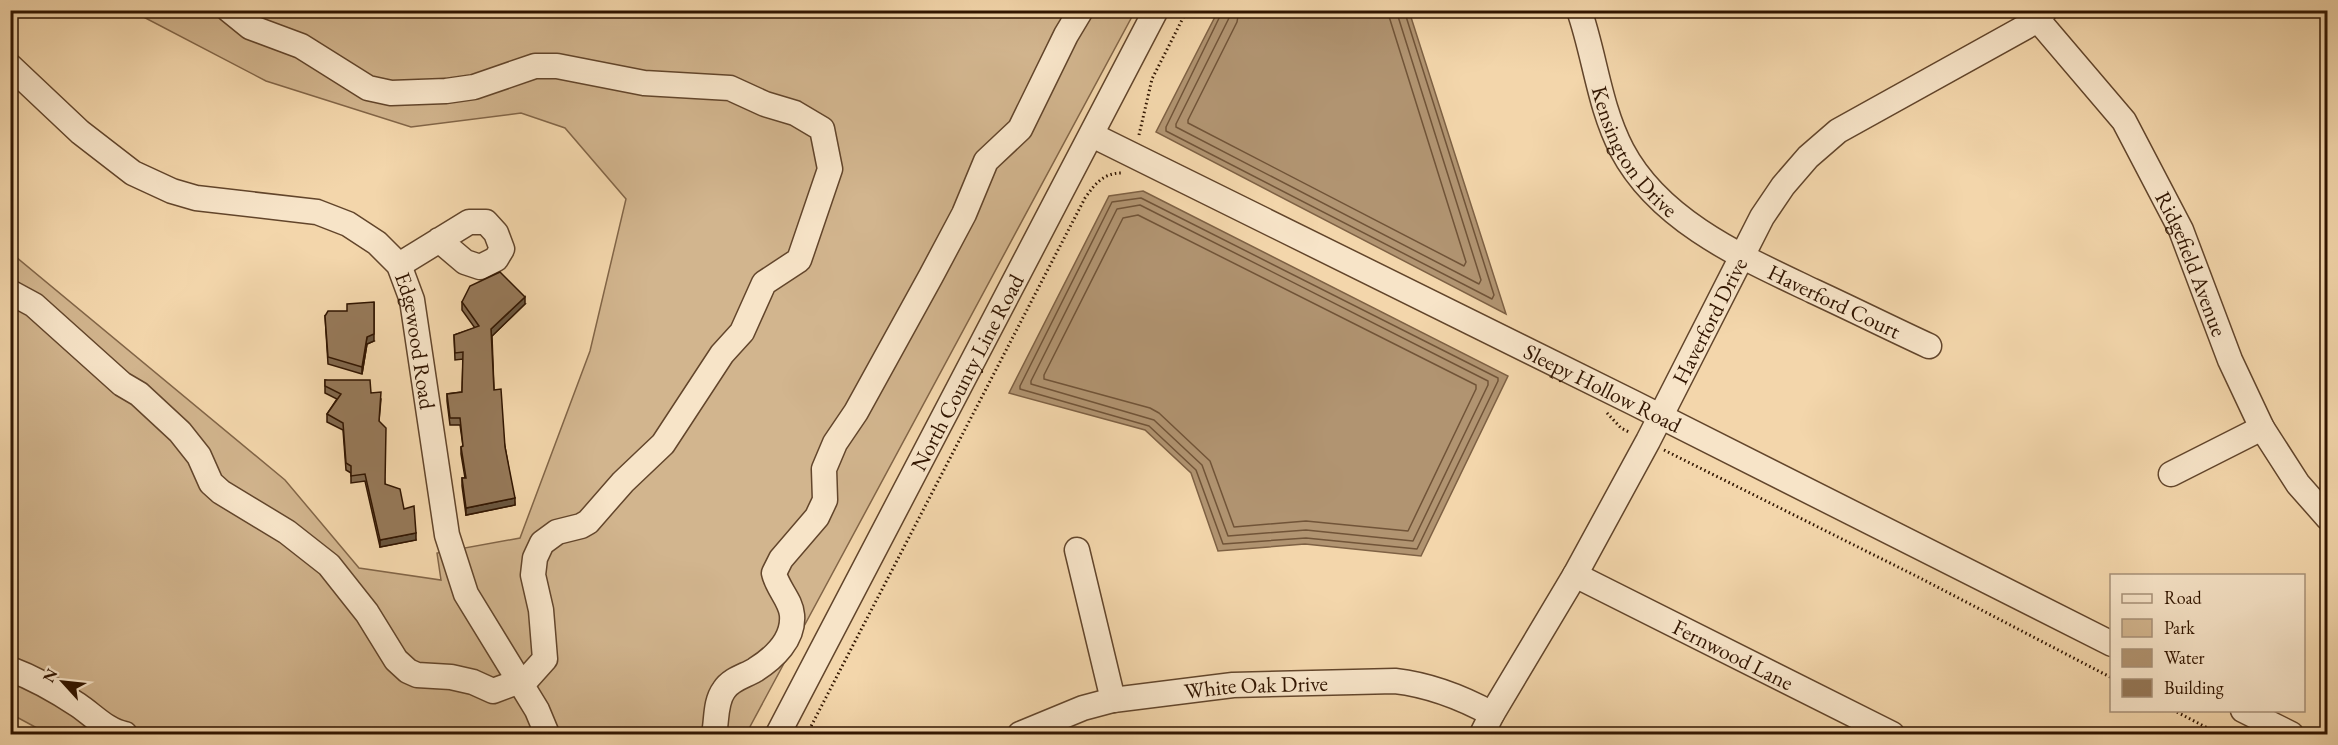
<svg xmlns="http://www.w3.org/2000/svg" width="2338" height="745" font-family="'EB Garamond',serif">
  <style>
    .green { fill: #d2b58e; stroke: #826547; stroke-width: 1.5 }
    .water { fill: #b19471; stroke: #7e6144; stroke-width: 1.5 }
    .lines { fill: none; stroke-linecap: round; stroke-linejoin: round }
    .shore { stroke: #715438; stroke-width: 1.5 }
    .minor-casing { stroke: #62452b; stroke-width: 27 }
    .path { stroke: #311500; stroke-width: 3; stroke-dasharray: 1.5 3; stroke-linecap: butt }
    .minor { stroke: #f7e4c8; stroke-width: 24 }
    .wall { fill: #81684d; stroke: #311500; stroke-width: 1.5 }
    .shaded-wall { fill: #69553e; stroke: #311500; stroke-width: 1.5 }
    .building { fill: #967959; stroke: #311500; stroke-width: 1.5 }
    .labels { text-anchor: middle; stroke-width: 6; stroke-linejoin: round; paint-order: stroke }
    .street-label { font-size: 22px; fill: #311500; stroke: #f7e4c8 }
  </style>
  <rect width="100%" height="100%" fill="#f3d6ab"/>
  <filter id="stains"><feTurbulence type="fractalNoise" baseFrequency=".00333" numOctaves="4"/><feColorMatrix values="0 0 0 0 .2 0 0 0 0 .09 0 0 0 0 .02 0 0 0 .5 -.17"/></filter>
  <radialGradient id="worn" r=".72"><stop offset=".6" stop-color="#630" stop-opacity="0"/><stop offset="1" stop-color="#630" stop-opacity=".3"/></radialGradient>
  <path class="green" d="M132 11H1135L746 734H48L11 714 10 252 285 480 359 568 441 580 437 553 520 538 590 351 626 199 565 128 521 113 411 127 266 81Z"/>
  <path class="water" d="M1218 11H1409L1506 314 1156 132Z
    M1143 191 1508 376 1421 556 1305 544 1218 551 1191 473 1145 430 1009 393 1109 196Z"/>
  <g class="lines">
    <path class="shore" d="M1223 10 1166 127V131L1492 299 1494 295 1404 10
      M1230 10 1229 18 1176 124V127L1479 284 1481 280 1396 10
      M1239 10 1237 22 1188 120V123L1464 266 1466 262 1387 10
      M1141 198 1498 378V381L1417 549 1306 538 1223 544 1196 470 1149 426 1020 389V386L1112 202Z
      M1140 205 1488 381V385L1413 541 1306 530 1228 536 1202 465 1154 420 1031 384V381L1117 209Z
      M1138 215 1476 385V389L1408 531 1306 521 1234 527 1210 461 1159 413 1150 408 1044 379V375L1123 218Z"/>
    <defs>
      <g id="minor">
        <path id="s1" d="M1579 10C1595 56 1599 106 1622 150 1660 222 1744 258 1813 291 1852 309 1890 328 1929 346"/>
        <path id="s2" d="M2038 20 2124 121 2181 230 2230 360 2262 428 2298 484 2328 518"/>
        <path id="s3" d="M10 66 80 132 133 173 172 191 196 198 317 212 348 224 377 243 399 265 412 300 447 535 466 594 537 710 547 734"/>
        <path id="s4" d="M1092 135 1634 403 2112 644"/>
        <path d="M399 265 469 222H486L496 233 502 249 496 259 480 267 465 262 439 240"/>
        <path d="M10 292 34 305 122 384 139 394 180 432 199 456 211 483 221 492 287 532 329 565 367 613 396 660 408 671 417 675 451 677 473 682 493 691 528 678 545 659 541 610 533 575 535 558 542 543 557 532 581 526 588 522 623 482 663 444 722 354 742 332 764 283 799 260 830 169 822 129 795 113 765 104 730 88 644 83 557 66H535L474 87 446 91 391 93 368 88 301 46 250 27 229 10"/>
        <path d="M2171 474 2262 428"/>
        <path d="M1077 550 1113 700"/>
        <path id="s5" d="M1575 575 1892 734"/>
        <path d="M10 669C34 678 57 691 78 705 93 715 107 731 125 734"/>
        <path d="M2243 710 2291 734"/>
        <path d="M714 734C717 720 715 702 724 690 731 679 745 676 755 670 774 658 794 639 792 615 791 600 777 588 774 573L781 559 817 517 825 500 824 469 835 443 856 412 931 276 964 214 986 161 1020 129 1066 35 1081 10"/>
        <path id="s6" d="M778 734 1156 10"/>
        <path id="s7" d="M1020 734 1083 708 1113 700 1233 685 1395 681C1430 685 1461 697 1492 714"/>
        <path id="s8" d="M1482 734 1492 714 1575 575 1648 441 1762 217 1783 186 1808 157 1838 131 2038 20 2045 10"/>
      </g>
    </defs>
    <use href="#minor" class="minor-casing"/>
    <path class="path" d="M1139 135 1152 79 1187 10
      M1607 413 1621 428 1629 432
      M1664 450 1920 578 2112 678
      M2173 710 2219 734
      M807 734 1085 198C1095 184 1103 173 1122 173"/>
    <use href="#minor" class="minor"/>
  </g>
  <path class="wall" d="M462 302 525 304 492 336 494 390 505 447 515 505 466 515 462 486V478H465L461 454V447L463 446 460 425H450L447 401V394L462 392 463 359 455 360 454 335 475 328 462 310Z
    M325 316 374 341 367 344 362 374 328 364Z
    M325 380 371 393 381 399 379 421 385 484 404 509 416 540 380 547 365 481 351 483V473L346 470 343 430 327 422V414L337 399 325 393Z"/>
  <path class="shaded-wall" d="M525 297V304L491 337V329Z
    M374 302V341L367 344 362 374V367L367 337Z
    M515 498V505L466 515V508Z
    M416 533V540L380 547V540Z"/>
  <path class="building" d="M500 272 525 297 491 329 494 390 501 389 505 447 515 498 466 508 462 478H466L461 447 463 446 460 418H450L447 394 462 392 463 352 455 353 454 335 479 326 462 302 470 286Z
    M374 302V334L367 337 362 367 328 357 325 316 328 311H347V304Z
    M325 380H370L371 393 381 392 379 421 386 428 385 484 400 489 404 509 414 506 416 533 380 540 365 474 351 476V466L346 463 343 423 327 414 341 394 325 386Z"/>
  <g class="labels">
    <g class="street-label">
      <text dy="8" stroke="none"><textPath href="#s1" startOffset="154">Kensington Drive</textPath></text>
      <text dy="8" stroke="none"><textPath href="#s2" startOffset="291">Ridgefield Avenue</textPath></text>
      <text dy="8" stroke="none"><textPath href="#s1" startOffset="412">Haverford Court</textPath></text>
      <text dy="8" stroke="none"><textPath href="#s8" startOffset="472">Haverford Drive</textPath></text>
      <text dy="8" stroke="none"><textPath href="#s3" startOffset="530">Edgewood Road</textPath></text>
      <text dy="8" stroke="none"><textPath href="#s6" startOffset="408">North County Line Road</textPath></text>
      <text dy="8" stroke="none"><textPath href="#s4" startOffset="570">Sleepy Hollow Road</textPath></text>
      <text dy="8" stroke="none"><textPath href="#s5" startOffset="177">Fernwood Lane</textPath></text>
      <text dy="8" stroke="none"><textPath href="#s7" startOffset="243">White Oak Drive</textPath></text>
    </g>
  </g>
  <rect width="2338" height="745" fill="none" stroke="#f3d6ab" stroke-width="36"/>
  <rect x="12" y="12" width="2314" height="721" fill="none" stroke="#311500" stroke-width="3"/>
  <rect x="18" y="18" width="2302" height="709" fill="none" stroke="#311500" stroke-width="1.5"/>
  <rect x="2110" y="574" width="195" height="138" fill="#f7e4c8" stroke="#a89178" stroke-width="1.5"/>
  <rect x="2122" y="594" width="30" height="9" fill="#f7e4c8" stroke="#a89178" stroke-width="1.5"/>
  <text x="2164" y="604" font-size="18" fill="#311500">Road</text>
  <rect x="2122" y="619" width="30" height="18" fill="#d2b58e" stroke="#a89178" stroke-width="1.5"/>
  <text x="2164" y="634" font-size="18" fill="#311500">Park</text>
  <rect x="2122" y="649" width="30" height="18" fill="#b19471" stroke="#a89178" stroke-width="1.5"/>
  <text x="2164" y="664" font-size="18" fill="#311500">Water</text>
  <rect x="2122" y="679" width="30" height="18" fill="#967959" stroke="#a89178" stroke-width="1.5"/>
  <text x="2164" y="694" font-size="18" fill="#311500">Building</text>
  <g transform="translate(63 682) rotate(297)" stroke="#f7e4c8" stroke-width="4.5" paint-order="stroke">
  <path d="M0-4.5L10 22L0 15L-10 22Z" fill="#311500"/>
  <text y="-9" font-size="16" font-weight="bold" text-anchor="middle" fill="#311500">N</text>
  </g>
  <rect width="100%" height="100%" filter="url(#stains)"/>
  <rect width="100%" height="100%" fill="url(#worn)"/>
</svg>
